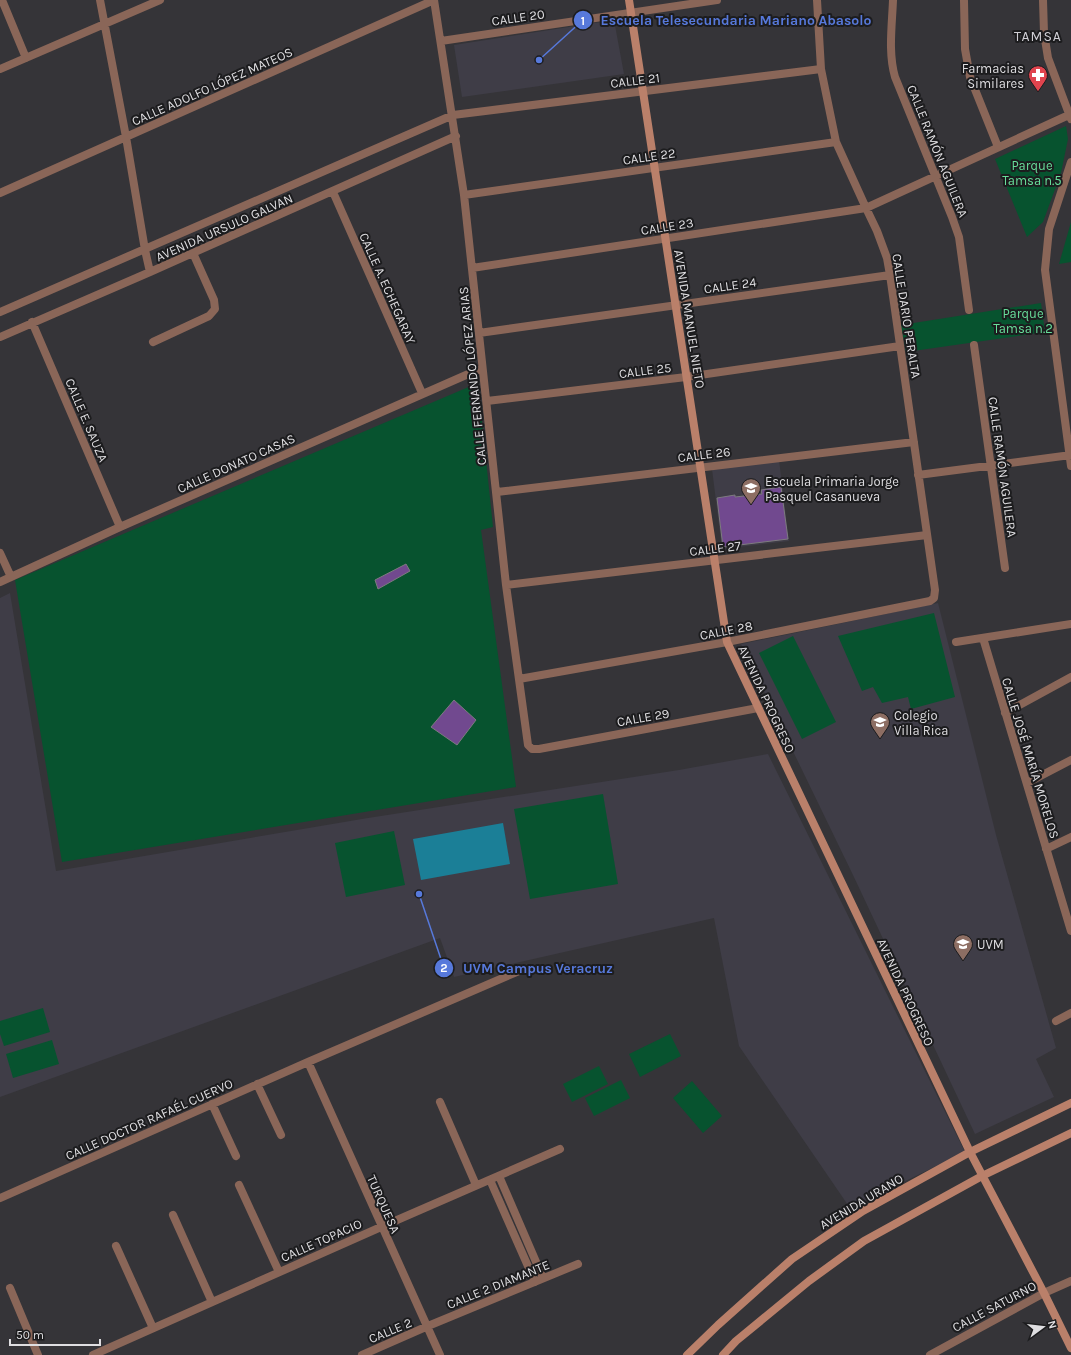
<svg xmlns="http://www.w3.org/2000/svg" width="1071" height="1355" font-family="Karla,sans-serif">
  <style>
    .built { fill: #3f3d47 }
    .green { fill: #07532f }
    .water { fill: #1b7f97 }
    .building { fill: #71498f; stroke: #7d7b7f }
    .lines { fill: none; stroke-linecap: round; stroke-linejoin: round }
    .street { stroke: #8a6658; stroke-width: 8 }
    .secondary { stroke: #ba806a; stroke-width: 8 }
    .labels { text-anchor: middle; stroke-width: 4; stroke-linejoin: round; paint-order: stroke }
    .street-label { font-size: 13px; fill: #dfdee1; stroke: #1c1c1e }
    .poi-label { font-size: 13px; fill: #dfdee1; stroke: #1c1c1e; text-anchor: start }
    .park-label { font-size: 13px; fill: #68df9b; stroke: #1c1c1e }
    .neighbourhood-label { font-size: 14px; letter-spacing: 1px; fill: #d0cfd5; stroke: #1c1c1e }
    .leader { fill: none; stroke: #5779db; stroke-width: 1.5 }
    .callout-dot { fill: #5779db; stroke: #1c1c1e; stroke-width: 1.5 }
    .mark-label { font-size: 12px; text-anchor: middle; font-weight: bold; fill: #fff }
    .callout-label { font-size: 14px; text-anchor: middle; font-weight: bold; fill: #5779db; stroke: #1c1c1e; stroke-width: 4; stroke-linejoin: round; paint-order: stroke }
  </style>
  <rect width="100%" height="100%" fill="#353438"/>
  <path class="built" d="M614 20 624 74 462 97 454 45Z
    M779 460 789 541 722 549 712 469Z
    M10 593 56 871 368 818 679 770 768 754 965 1152 850 1208 739 1046 714 918 454 977 440 938 0 1097V598Z
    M938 603 996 835 1056 1048 1036 1059 1054 1097 975 1134 853 875 741 644Z"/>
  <path class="green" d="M1066 126 1068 139 1061 173 1043 222 1027 237 995 159Z
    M1071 222V262L1059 264Z
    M1041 303 1045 332 906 352 901 325Z
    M478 383 493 527 481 530 516 787 62 862 15 580Z
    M934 613 955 697 911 709 908 697 882 703 873 687 862 691 838 636Z
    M793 636 836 722 802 739 759 653Z
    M603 794 618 884 530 899 514 809Z
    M394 831 405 885 346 897 335 843Z
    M43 1008 50 1032 4 1046 0 1034V1021Z
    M670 1034 681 1056 640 1077 629 1054Z
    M52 1040 59 1064 13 1078 6 1054Z
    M599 1066 608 1084 572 1102 563 1084Z
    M621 1080 630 1098 594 1116 585 1098Z
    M692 1081 722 1116 703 1133 673 1098Z"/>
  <path class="water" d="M503 823 510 864 421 880 413 839Z"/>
  <path class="building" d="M781 487 788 539 723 547 717 498 735 495V497L762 494 761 490Z
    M406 564 410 571 378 589 375 580Z
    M454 700 476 720 457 745 431 727Z"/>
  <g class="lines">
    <path class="street" d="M2 0 26 58
      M100 0 126 137 145 250 150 272
      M434 0 464 195 506 585 528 745 532 749H539L758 708
      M893 0C892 26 888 53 895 77L952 217 959 237 969 310
      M1043 0 1044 33 1048 58 1071 119
      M964 1 965 49 970 77 998 147
      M441 41 717 0
      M0 69 160 0
      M1071 162 1049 229 1045 270 1071 466
      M333 192 422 393
      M0 193 434 0
      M464 195 836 142
      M472 268 866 208 1071 114
      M0 312 453 115 821 69
      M32 322 120 527
      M479 333 890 275
      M0 337 150 272 456 136
      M153 342 209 316 215 309 214 300 193 253
      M974 345 1005 568
      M487 401 686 377 900 346
      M918 475 1071 455
      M497 492 914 442
      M0 553 11 577
      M0 582 120 527 482 368
      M506 585 927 535
      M983 638 1071 931
      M956 642 1071 624
      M519 679 727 642 930 601 934 598 935 590 890 275 887 258 877 231 866 208 836 142 821 69 817 0
      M1005 713 1071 677
      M1027 783 1071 760
      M1046 849 1071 837
      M1056 1021 1071 1013
      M308 1062 440 1355
      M257 1084 281 1135
      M440 1102 476 1185
      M212 1104 236 1156
      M499 1176 543 1278
      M490 1180 535 1282
      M239 1185 279 1272
      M0 1198 308 1062 519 971
      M173 1215 212 1302
      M116 1246 153 1328
      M10 1288 38 1355
      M93 1355 381 1227 560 1149
      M362 1355 428 1326 578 1264
      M930 1355 1044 1293 1071 1281"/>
    <path class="secondary" d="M629 0 727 642 970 1152 1044 1293 1071 1348
      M687 1355 718 1325 792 1259 863 1211 970 1152 1071 1103
      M723 1355 736 1341 809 1281 864 1241 982 1176 1071 1133"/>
  </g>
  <defs>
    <symbol id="pharmacy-pin" viewBox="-11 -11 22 30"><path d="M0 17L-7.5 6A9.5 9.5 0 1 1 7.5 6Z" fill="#e0444e" stroke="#1c1c1e"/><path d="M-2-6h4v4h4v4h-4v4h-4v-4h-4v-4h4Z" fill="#fff"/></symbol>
    <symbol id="school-pin" viewBox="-11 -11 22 30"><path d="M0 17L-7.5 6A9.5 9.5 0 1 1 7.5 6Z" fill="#8d6e63" stroke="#1c1c1e"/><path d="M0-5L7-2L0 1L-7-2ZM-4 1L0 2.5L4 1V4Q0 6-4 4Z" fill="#fff"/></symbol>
    <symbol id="university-pin" viewBox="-11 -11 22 30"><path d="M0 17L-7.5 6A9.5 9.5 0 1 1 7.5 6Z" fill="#8d6e63" stroke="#1c1c1e"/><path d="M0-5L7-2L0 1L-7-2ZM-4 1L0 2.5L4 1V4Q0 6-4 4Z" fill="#fff"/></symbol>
  </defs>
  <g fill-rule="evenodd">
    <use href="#pharmacy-pin" x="1027" y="64" width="22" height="30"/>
    <use href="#school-pin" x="740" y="477" width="22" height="30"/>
    <use href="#university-pin" x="869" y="711" width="22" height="30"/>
    <use href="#school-pin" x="952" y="933" width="22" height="30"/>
  </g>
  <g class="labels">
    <g class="street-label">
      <text transform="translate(518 17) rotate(-8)" y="5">CALLE 20</text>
      <text transform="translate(635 80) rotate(-7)" y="5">CALLE 21</text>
      <text transform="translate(212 86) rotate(-24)" y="5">CALLE ADOLFO LÓPEZ MATEOS</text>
      <text transform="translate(938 151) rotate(68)" y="5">CALLE RAMÓN AGUILERA</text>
      <text transform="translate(649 156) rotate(-8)" y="5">CALLE 22</text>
      <text transform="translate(667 226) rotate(-9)" y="5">CALLE 23</text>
      <text transform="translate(224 227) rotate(-24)" y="5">AVENIDA URSULO GALVAN</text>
      <text transform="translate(730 285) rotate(-8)" y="5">CALLE 24</text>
      <text transform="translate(388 288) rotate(66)" y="5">CALLE A. ECHEGARAY</text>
      <text transform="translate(907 316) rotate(81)" y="5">CALLE DARIO PERALTA</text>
      <text transform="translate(690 319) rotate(81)" y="5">AVENIDA MANUEL NIETO</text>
      <text transform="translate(645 370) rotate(-7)" y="5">CALLE 25</text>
      <text transform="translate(472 376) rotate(-96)" y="5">CALLE FERNANDO LÓPEZ ARIAS</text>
      <text transform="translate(87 420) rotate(67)" y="5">CALLE E. SAUZA</text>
      <text transform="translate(704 454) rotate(-7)" y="5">CALLE 26</text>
      <text transform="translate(236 463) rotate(-24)" y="5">CALLE DONATO CASAS</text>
      <text transform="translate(1003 467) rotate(82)" y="5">CALLE RAMÓN AGUILERA</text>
      <text transform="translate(715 548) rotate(-7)" y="5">CALLE 27</text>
      <text transform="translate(726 630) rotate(-11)" y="5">CALLE 28</text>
      <text transform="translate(767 699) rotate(65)" y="5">AVENIDA PROGRESO</text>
      <text transform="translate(643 717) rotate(-10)" y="5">CALLE 29</text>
      <text transform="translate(1031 758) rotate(73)" y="5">CALLE JOSÉ MARÍA MORELOS</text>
      <text transform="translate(906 992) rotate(65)" y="5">AVENIDA PROGRESO</text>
      <text transform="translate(149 1119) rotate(-24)" y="5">CALLE DOCTOR RAFAÉL CUERVO</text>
      <text transform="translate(861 1201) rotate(-31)" y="5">AVENIDA URANO</text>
      <text transform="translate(384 1204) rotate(66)" y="5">TURQUESA</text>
      <text transform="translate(321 1240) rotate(-24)" y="5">CALLE TOPACIO</text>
      <text transform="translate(498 1284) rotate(-22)" y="5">CALLE 2 DIAMANTE</text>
      <text transform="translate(994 1306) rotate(-28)" y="5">CALLE SATURNO</text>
      <text transform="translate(390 1330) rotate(-23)" y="5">CALLE 2</text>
    </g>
    <g class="poi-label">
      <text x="1024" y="73" text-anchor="end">Farmacias<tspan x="1024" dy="15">Similares</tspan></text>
      <text x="765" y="486">Escuela Primaria Jorge<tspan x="765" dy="15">Pasquel Casanueva</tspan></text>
      <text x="894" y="720">Colegio<tspan x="894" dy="15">Villa Rica</tspan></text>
      <text x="977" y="949">UVM</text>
    </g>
    <g class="park-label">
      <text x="1032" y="170">Parque<tspan x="1032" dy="15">Tamsa n.5</tspan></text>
      <text x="1023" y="318">Parque<tspan x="1023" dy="15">Tamsa n.2</tspan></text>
    </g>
    <g class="neighbourhood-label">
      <text x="1038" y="41">TAMSA</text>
    </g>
  </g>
  <path class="leader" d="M539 60L583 20M419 894L444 968"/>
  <g class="callout-dot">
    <circle cx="539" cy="60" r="4"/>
    <circle cx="419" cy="894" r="4"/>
    <circle cx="583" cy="20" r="10"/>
    <circle cx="444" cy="968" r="10"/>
  </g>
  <g class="mark-label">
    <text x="583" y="25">1</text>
    <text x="444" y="972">2</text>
  </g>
  <g class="callout-label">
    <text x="736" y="25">Escuela Telesecundaria Mariano Abasolo</text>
    <text x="538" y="973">UVM Campus Veracruz</text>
  </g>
  <g transform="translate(1043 1327) rotate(75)" stroke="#1c1c1e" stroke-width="3" paint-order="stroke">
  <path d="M0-3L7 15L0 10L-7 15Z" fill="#dfdee1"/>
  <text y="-6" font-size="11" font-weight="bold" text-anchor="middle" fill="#dfdee1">N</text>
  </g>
  <path d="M10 1339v6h90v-6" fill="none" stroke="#dfdee1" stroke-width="2"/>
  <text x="16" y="1339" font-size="12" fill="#dfdee1" stroke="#1c1c1e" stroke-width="3" paint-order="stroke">50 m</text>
</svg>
